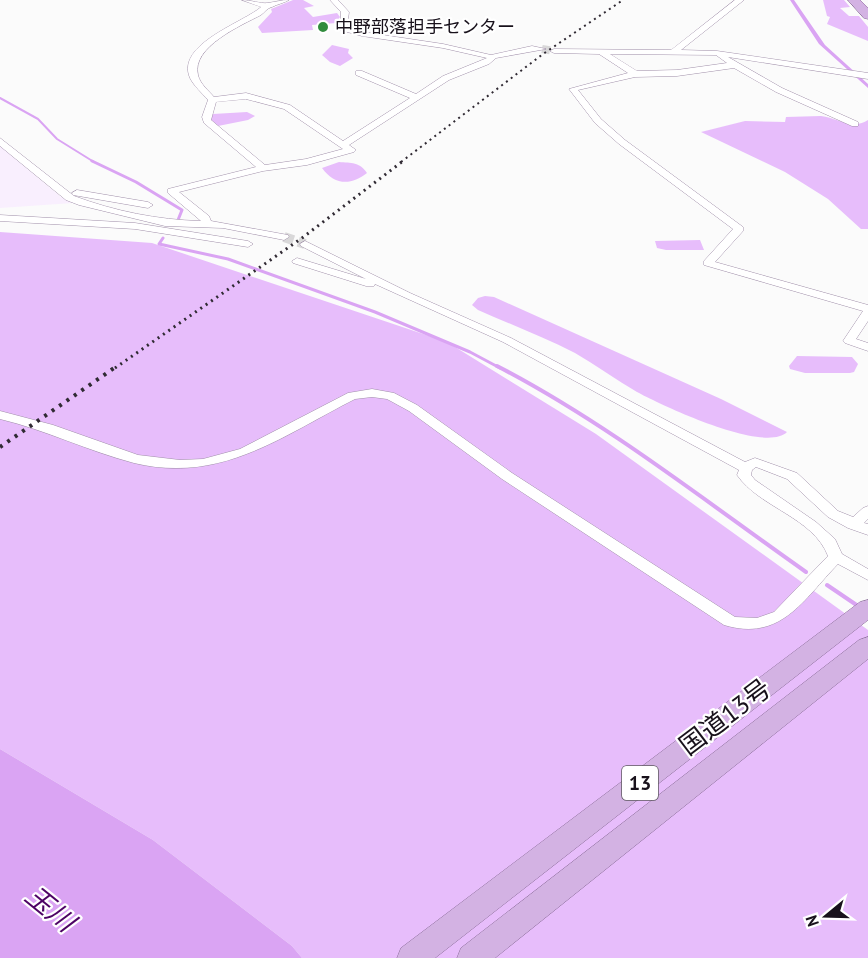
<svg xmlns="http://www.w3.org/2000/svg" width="868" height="958" font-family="'PT Sans','Noto Sans JP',sans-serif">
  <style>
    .built { fill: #f9effe }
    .green { fill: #e7bdfb }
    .water { fill: #daa4f3 }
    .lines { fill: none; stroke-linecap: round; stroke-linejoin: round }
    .stream-far2 { stroke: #daa4f3; stroke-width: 2 }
    .stream-far1 { stroke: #daa4f3; stroke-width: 3 }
    .stream { stroke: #daa4f3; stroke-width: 4 }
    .minor-tunnel-far1 { stroke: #d9d8d9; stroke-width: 8; stroke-dasharray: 8 4.5; stroke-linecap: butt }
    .minor-tunnel { stroke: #d9d8d9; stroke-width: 10; stroke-dasharray: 10 5; stroke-linecap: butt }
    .minor-casing { stroke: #a190aa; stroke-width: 1 }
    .trunk-casing { stroke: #8a6d98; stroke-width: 1 }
    .minor { fill: #fff; fill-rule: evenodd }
    .trunk { fill: #d3b2e3; fill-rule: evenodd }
    .rail-far2 { stroke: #302a33; stroke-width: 2; stroke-dasharray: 2 4; stroke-linecap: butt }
    .rail-far1 { stroke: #302a33; stroke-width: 3; stroke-dasharray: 2 4.5; stroke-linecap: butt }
    .rail { stroke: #302a33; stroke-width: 4; stroke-dasharray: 3 6; stroke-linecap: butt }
    .poi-dot { fill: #318c3d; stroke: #fff; stroke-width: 2 }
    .labels { text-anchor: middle; stroke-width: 4.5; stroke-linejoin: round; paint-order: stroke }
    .far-poi-label { font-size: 18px; fill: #18111b; stroke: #fff; text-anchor: start }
    .shield { fill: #fff; stroke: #5d585f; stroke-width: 1.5 }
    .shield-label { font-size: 20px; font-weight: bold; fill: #18111b }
    .near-street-label { font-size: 26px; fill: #18111b; stroke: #fff }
    .near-water-label { font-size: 27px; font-style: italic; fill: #4d0265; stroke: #fff }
  </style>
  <rect width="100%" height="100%" fill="#fbfbfb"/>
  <path class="built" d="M0 146 61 197 73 203 0 208Z"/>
  <path class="green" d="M293 0H303L314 6 304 8 313 17 337 13 340 17 336 23 312 25 313 30 262 33 258 27 272 12 271 9Z
    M823 0H844L850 7 840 8 849 16H859L868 27V41L827 24 830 17 827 16Z
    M332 45 349 49 348 53 353 58 340 66 330 62 322 55Z
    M247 112 255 116 248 120 218 126 208 117 213 114Z
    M821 116C837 118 854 130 868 120V229H861L828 199 785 172 701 132 745 121 785 122 786 117Z
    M339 162C351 163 360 162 367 173 351 186 334 185 322 168Z
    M0 232 152 243 447 342 596 434 868 630V958H302L292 946 153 840 0 749Z
    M700 240 704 250H666L657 248 655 241Z
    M485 296 494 297 721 399 787 432C765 454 663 406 637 392 616 380 596 365 575 353 543 337 510 324 478 310L472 305 478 298Z
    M797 356 852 357 858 364 854 372 850 373H805L790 369 789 366Z"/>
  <path class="water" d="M790 0H794L825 45 868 84V88L819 44Z
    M0 749 153 840 292 946 302 958H0Z"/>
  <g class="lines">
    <path class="stream-far2" d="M0 98 38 119 57 139 94 162"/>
    <path class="stream-far1" d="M92 161 136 182 182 210 178 220
      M163 238 159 244 228 259 375 312 470 352 500 368"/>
    <path class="stream" d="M497 366C607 423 705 501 806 572
      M827 585 858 606"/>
    <path class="minor-tunnel-far1" d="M542 49 554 51"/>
    <path class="minor-tunnel" d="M284 237 305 244"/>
    <defs>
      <path id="minor" d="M242 0C251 0 260 4 268 3 275 2 281 0 289 0 284 3 278 4 272 7 267 8 265 12 261 15 242 25 191 47 198 75 200 84 209 91 214 97L246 93 290 105 343 141 410 98 356 75V71H362L416 94 443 76 487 58 443 48 362 36 340 30 341 12 330 0H338L349 12 347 27 363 32 443 44 491 55 532 46 546 49 496 58 489 64 449 80 349 145 356 150 354 152 307 165 263 171 179 192 209 216 211 221 288 235 289 237 284 240 223 228 165 226 79 205 66 200 0 146V138L74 196C114 211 158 220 201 221L168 193V189L256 167 204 123 202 117 208 100C202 93 194 86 190 78 175 44 245 22 261 7ZM246 99 284 109 343 149 306 159 265 165 211 120 216 102Z
        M735 0H744L681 50 717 51 868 73V79L728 57 782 88 858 122V126H852L776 92 734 68 677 76 635 77 578 90 601 119 625 140 743 227V231L715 262 868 305V321L856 339 868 343V351L845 343 843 341 863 311 704 265V261L733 229 619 144 595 123 569 89 628 73 599 54 554 53 550 51 554 49 671 50ZM610 54 716 55 727 63 677 70 637 71Z
        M77 190 148 202 153 205 148 208 73 195 72 193Z
        M0 215 135 223 248 241 253 244 248 247 135 229 0 221Z
        M305 241 410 293 511 338 745 462 755 458 797 473 838 511 853 517 863 508 868 506V519L864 523 868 524V535L848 528 828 517 787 479 756 467 752 470 751 475 755 480 816 522 835 539 842 554 868 569V580L838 564C803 600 781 642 724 625L502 479 409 411 387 399 372 397 355 399C282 436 221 484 134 463 88 451 46 430 0 419V411L53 425 138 455 180 460 203 459 240 449 348 393 372 389 394 393 417 405 512 473 735 617 757 618 774 612 828 556C813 517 760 508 737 475L739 470 503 342 375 284 374 286H366L293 263 292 261 297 258 366 279 301 246 300 244Z"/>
      <path id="trunk" d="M848 0H860L868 8V19L864 18Z
        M868 600V620L435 958H397L401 948 860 602Z
        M868 637V659L495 958H457L461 948 859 640Z"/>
    </defs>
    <use href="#minor" class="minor-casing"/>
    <use href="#trunk" class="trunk-casing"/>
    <use href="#minor" class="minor"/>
    <use href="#trunk" class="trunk"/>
    <path class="rail-far2" d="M401 162 543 54 623 0"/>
    <path class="rail-far1" d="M115 368 302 238 403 161"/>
    <path class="rail" d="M0 447 117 366"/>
  </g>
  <circle class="poi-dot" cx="323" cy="27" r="6"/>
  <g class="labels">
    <g class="far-poi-label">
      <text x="335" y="33">中野部落担手センター</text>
    </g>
    <rect class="shield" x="622" y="766" width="36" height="34" rx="4.5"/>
    <g class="shield-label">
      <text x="640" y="790">13</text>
    </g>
    <g class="near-street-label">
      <text transform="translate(725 717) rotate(-37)" y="9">国道13号</text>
    </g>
    <g class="near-water-label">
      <text transform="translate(50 909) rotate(39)" y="9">玉川</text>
    </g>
  </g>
  <g transform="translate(826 916) rotate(251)" stroke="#ffffff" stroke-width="4.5" paint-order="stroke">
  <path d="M0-4.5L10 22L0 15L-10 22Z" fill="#18111b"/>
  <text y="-9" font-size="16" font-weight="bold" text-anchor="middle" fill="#18111b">N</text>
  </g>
</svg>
